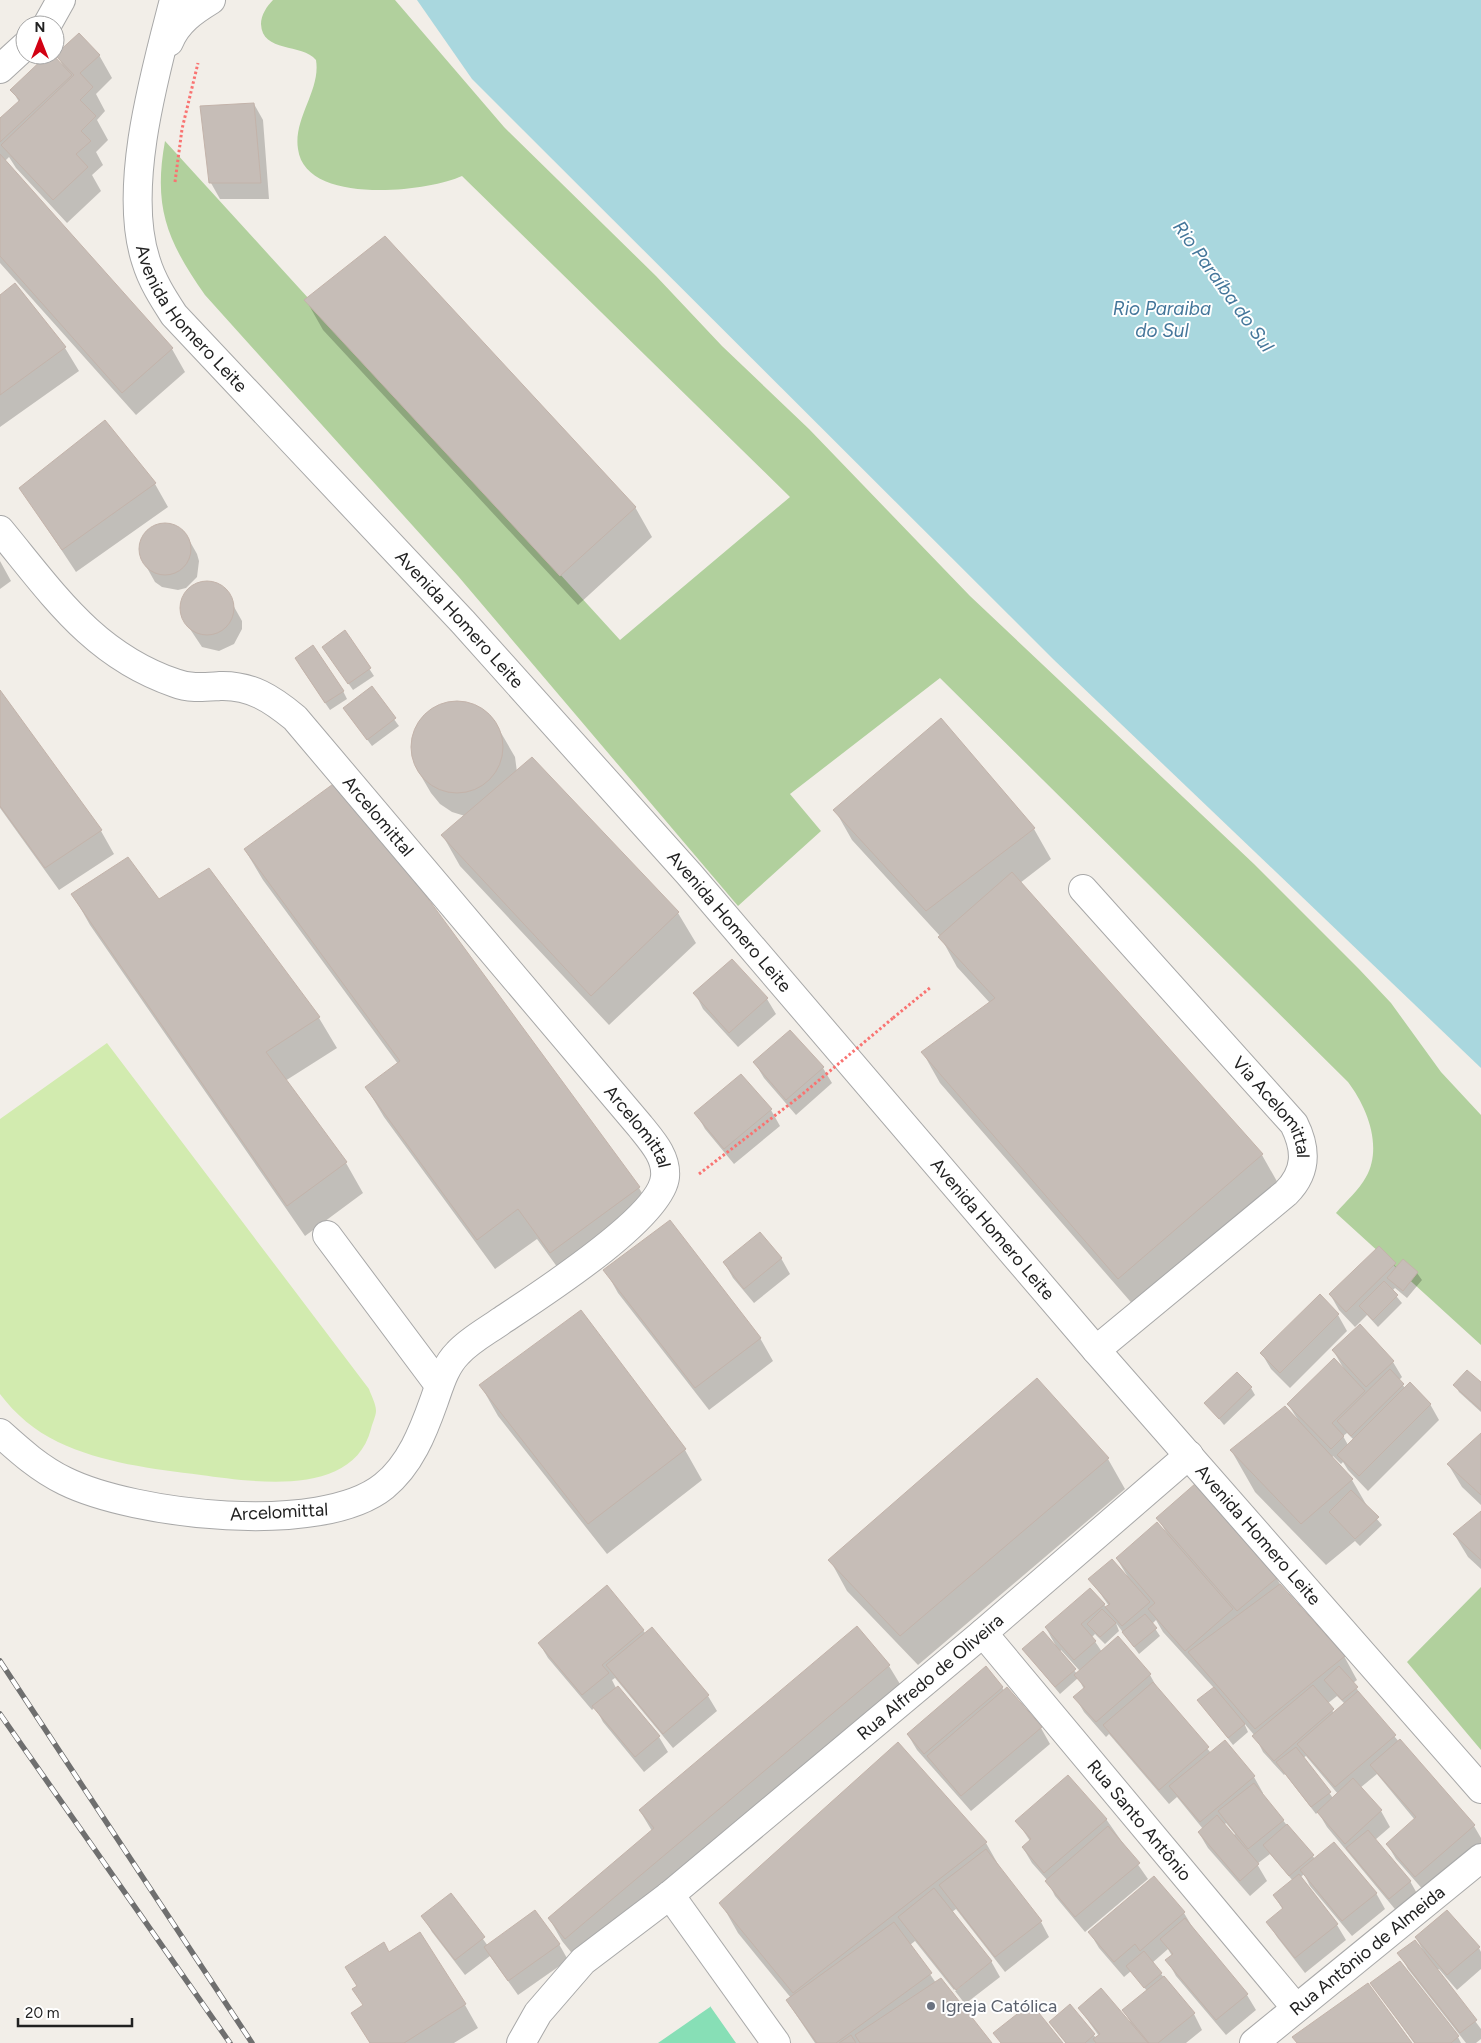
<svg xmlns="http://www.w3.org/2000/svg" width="1481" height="2043" font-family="Figtree,sans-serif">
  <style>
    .grass { fill: #d2ebaf }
    .forest { fill: #b1d09d }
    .pitch { fill: #87dfb6 }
    .water { fill: #a9d7de }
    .shadow { fill: #0003; fill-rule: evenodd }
    .building { fill: #c6bdb7; stroke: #c3b3aa }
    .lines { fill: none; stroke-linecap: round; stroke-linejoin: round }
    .minor-casing { stroke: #a8a8a8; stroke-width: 30 }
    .path { stroke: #f97371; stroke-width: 3; stroke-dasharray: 2.5 2.5; stroke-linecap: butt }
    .minor { stroke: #fff; stroke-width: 28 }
    .rail-casing { stroke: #6f6f6f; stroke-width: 5.5 }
    .rail { stroke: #fff; stroke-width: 4; stroke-dasharray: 11; stroke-linecap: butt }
    .path-bridge { stroke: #f97371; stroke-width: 3; stroke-dasharray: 2.5 2.5; stroke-linecap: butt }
    .worship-dot { fill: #6b7280; stroke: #fff; stroke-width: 2 }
    .labels { text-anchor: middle; stroke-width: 4; stroke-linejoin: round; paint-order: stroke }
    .street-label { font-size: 18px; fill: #212121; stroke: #fff }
    .worship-label { font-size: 18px; fill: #5b616d; stroke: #fff; text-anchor: start }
    .water-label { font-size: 19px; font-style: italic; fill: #44769a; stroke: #fff }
  </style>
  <rect width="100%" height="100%" fill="#f2eee8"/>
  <path class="grass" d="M107 1043 369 1389C371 1395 376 1404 376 1411 376 1416 372 1424 371 1429 353 1498 254 1482 201 1475 153 1469 102 1463 58 1442 35 1431 15 1414 0 1394V1119Z"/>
  <path class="forest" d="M273 0H395L504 127 656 276 722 346 809 429 970 596 1254 864 1359 969 1391 1003 1441 1072 1481 1115V1345L1336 1213C1346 1201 1359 1190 1366 1177 1383 1147 1367 1107 1348 1082L940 678 790 794 821 831 738 906 458 576 205 295C167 241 153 207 165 141L620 640 790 497 462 176C427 192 305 206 298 149 293 118 321 90 316 60 302 43 262 53 261 24 261 15 267 6 273 0Z
    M1481 1587V1750L1407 1662Z"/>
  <path class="pitch" d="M710 2006 736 2043H658L710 2007Z"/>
  <path class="water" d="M417 0H1481V1068L1053 659 472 79Z"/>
  <path class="shadow" d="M49 55 63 66 57 55H99L112 78 96 94 105 111 97 120 108 140 96 152 103 165 92 175 101 191 67 223 16 168 9 157 5 161 172 349 185 372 136 415 0 263V119L19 102 12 90Z
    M254 104 263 120 269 199H220L211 183 201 107Z
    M15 284 65 348 79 371 0 427V296Z
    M306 300 635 507 652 537 578 605 323 330Z
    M105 422 155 484 168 507 76 572 21 489Z
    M160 525 177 527 188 538 197 554 199 561 197 577 186 588 178 590 162 587 155 582 146 566 140 549 146 533Z
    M0 561 11 581 0 589Z
    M209 583 224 589 242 621V629L234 644 219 651 202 647 182 617 181 609 186 593 192 587Z
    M345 632 374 676 353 690 328 654Z
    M300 666 343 691 347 699 330 710Z
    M371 688 399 726 372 746 349 715Z
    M0 692 101 831 114 854 59 890 0 808Z
    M451 702 467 703 481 708 493 719 515 757 517 772 532 759 678 913 696 943 609 1025 460 866 443 836 465 816 452 812 440 804 431 793 417 769 413 756 412 741 416 728 425 716 436 707Z
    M940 720 1034 829 1051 859 1020 883 1262 1155 1279 1185 1136 1308 940 1083 923 1053 990 1003 957 967 940 936 852 840 835 810Z
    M340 781 639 1188 657 1218 568 1282 537 1239 495 1269 384 1117 366 1087 398 1064 263 880 245 850Z
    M208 870 319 1018 337 1048 285 1081 346 1163 363 1193 305 1236 90 925 73 895 159 900Z
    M695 993 767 999 776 1014 738 1047 703 1009Z
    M755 1063 823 1068 832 1083 796 1115 764 1078Z
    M741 1075 771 1110 780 1126 734 1164 705 1129 696 1113Z
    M1379 1248 1397 1268 1403 1261 1417 1273 1422 1280 1407 1298 1395 1288 1392 1291 1402 1303 1378 1327 1367 1315 1355 1327 1339 1310 1330 1294Z
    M781 1258 790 1274 754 1303 733 1278 724 1262Z
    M605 1270 760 1338 773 1361 709 1410 618 1293Z
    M1320 1296 1338 1315 1347 1331 1290 1388 1271 1369 1262 1354Z
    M1333 1350 1393 1362 1402 1377 1399 1380 1405 1388 1430 1404 1439 1420 1368 1491 1348 1470 1343 1462 1341 1464 1333 1456 1332 1458 1352 1480 1370 1511 1382 1525 1360 1546 1355 1541 1326 1565 1255 1492 1231 1450 1298 1420 1288 1404 1345 1371ZM1347 1433 1354 1440 1348 1445 1343 1436Z
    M1481 1384V1412L1459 1392 1455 1385Z
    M481 1386 685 1450 702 1480 607 1554 498 1416Z
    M1251 1388 1255 1395 1224 1425 1206 1403Z
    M1481 1434V1505L1462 1487 1448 1464Z
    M1108 1459 1125 1489 918 1665 847 1591 830 1560Z
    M1481 1513V1569L1468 1557 1454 1534Z
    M1158 1518 1276 1577 1284 1591 1344 1656 1357 1680 1353 1683 1361 1695 1399 1742 1474 1826 1481 1838V1843L1425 1892 1396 1859 1387 1844 1415 1820 1377 1774 1360 1788 1381 1811 1390 1827 1375 1840 1410 1881 1419 1897 1399 1914 1327 1827 1318 1812 1316 1814 1285 1774 1284 1775 1263 1752 1255 1736 1244 1723 1248 1732 1233 1745 1199 1701 1214 1688 1163 1632 1156 1620 1152 1624 1160 1636 1139 1654 1116 1623 1119 1631 1105 1644 1095 1634 1092 1637 1102 1652 1150 1675 1159 1691 1211 1753 1225 1742 1254 1777 1263 1793 1261 1794 1315 1859 1376 1893 1385 1909 1352 1936 1310 1886 1304 1874 1300 1878 1337 1925 1346 1940 1305 1973 1277 1937 1268 1922 1283 1910 1274 1895 1293 1881 1270 1854 1257 1864 1267 1881 1250 1896 1208 1848 1199 1833 1203 1829 1177 1797 1169 1804 1109 1734 1106 1737 1084 1712 1075 1697 1084 1689 1078 1678 1060 1694 1023 1649 1057 1648 1046 1628 1104 1604 1106 1608 1109 1606 1090 1579 1128 1577 1117 1559 1167 1534ZM1061 1650 1080 1671 1077 1674 1060 1652ZM1337 1696 1345 1704 1334 1713 1327 1704ZM1306 1756 1338 1794 1333 1798 1303 1758ZM1226 1823 1235 1834 1233 1836 1224 1825Z
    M607 1587 646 1634 708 1696 717 1711 673 1748 615 1678 612 1680 616 1688 659 1737 668 1752 644 1772 603 1722 595 1707 592 1710 548 1658 539 1643Z
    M857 1628 889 1666 903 1689 579 1962 562 1941 549 1918 652 1831 640 1811Z
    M1002 1687 1004 1691 1007 1688 1041 1728 1050 1744 971 1811 917 1750 908 1735Z
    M1106 1819 1148 1879 1085 1932 1055 1896 1047 1880 1032 1863 1023 1848 1030 1841 1017 1821Z
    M986 1843 1003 1873 1041 1922 1049 1937 1005 1972 956 1909 952 1912 990 1960 954 1990 915 1941 910 1945 936 1983 990 2043H815L787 2001 791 1998 738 1933 721 1903Z
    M451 1895 488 1946 559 1944 568 1960 518 1995 490 1956 465 1975 432 1932 423 1916Z
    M1184 1913 1193 1928 1247 1995 1256 2010 1226 2035 1176 1976 1167 1960 1172 1956 1168 1949 1152 1963 1194 2014 1202 2030 1186 2043H1066L1050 2022 1070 2006 1096 2038 1099 2036 1079 2008 1131 2023 1123 2010 1147 1991 1131 1971 1124 1977 1099 1948 1090 1933Z
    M1416 1938 1479 1948 1481 1952V1969L1457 1990 1439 1969 1437 1970 1481 2029V2039L1476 2043H1466L1408 1969 1399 1953 1424 1952Z
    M389 1953 465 2005 478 2028 454 2043H370L352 2013 364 2006Z
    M991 1961 1000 1977 965 2004 955 1991Z
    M1372 1983 1458 2037 1461 2043H1414Z"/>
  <path class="building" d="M79 33 100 55 80 73 93 87 80 100 96 116 81 131 91 141 76 154 88 167 53 200 1 145 74 75 55 55Z
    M47 55H53L72 75 0 142V118L20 100 10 90Z
    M254 103 261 183H209L200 106Z
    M0 154 173 348 122 393 0 256Z
    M385 236 636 507 560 576 304 300Z
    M15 283 66 347 0 395V295Z
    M105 420 156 483 62 550 19 488Z
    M139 549a26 26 0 1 1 52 0a26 26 0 1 1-52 0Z
    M180 608a27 27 0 1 1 54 0a27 27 0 1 1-54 0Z
    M345 630 371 668 348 684 322 647Z
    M313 645 344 691 325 703 295 658Z
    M372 686 396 718 367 740 343 708Z
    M0 690 102 830 45 868 0 806Z
    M411 747a46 46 0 1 1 92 0a46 46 0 1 1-92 0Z
    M941 718 1035 828 926 911 833 810Z
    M532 757 679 912 591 996 441 835Z
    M340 779 640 1187 550 1253 518 1209 477 1240 365 1087 400 1061 244 849Z
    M128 857 159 899 209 868 320 1017 266 1052 347 1162 287 1206 71 894Z
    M1012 872 1263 1154 1118 1279 921 1052 995 998 938 937Z
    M732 959 768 998 729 1033 693 993Z
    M790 1030 824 1067 786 1100 753 1062Z
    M741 1074 772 1109 724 1149 694 1113Z
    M670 1220 761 1338 695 1388 603 1270Z
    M760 1232 782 1258 744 1289 723 1262Z
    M1379 1246 1396 1263 1346 1312 1329 1294Z
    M1403 1259 1418 1272 1403 1291 1387 1278Z
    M1384 1281 1398 1295 1373 1320 1359 1306Z
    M1320 1294 1339 1314 1280 1373 1260 1353Z
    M581 1310 686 1449 588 1524 479 1385Z
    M1360 1324 1394 1361 1366 1387 1332 1350Z
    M1334 1358 1365 1391 1332 1423 1344 1436 1331 1449 1287 1404Z
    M1390 1369 1404 1384 1351 1436 1337 1421Z
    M1467 1370 1481 1382V1410L1453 1385Z
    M1237 1372 1252 1387 1219 1419 1204 1403Z
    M1037 1378 1109 1458 900 1636 828 1560Z
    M1410 1382 1431 1404 1359 1476 1337 1455Z
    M1285 1406 1353 1479 1301 1524 1230 1450Z
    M1481 1433V1495L1447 1464Z
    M1196 1483 1278 1577 1237 1611 1156 1518Z
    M1351 1490 1379 1517 1355 1539 1329 1512Z
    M1481 1511V1560L1453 1534Z
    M1157 1522 1233 1609 1185 1651 1148 1609 1155 1603 1116 1558Z
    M1112 1559 1150 1602 1122 1626 1105 1607 1110 1604 1088 1579Z
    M1280 1584 1345 1656 1255 1729 1188 1652Z
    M607 1585 644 1630 602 1665 609 1673 582 1695 538 1643Z
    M1090 1588 1105 1604 1081 1624 1096 1641 1074 1660 1045 1627Z
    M1102 1609 1116 1623 1100 1637 1087 1624Z
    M1145 1614 1157 1628 1134 1647 1122 1632Z
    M857 1626 890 1665 565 1939 548 1918 654 1828 639 1810Z
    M652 1627 709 1695 663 1734 606 1665Z
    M1043 1631 1076 1669 1055 1687 1022 1649Z
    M1118 1636 1151 1674 1096 1722 1073 1697 1085 1687 1074 1675Z
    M986 1666 1003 1687 924 1754 907 1734Z
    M1339 1666 1358 1687 1342 1700 1324 1680Z
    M1153 1682 1209 1747 1159 1790 1103 1725Z
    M1313 1685 1334 1709 1274 1761 1252 1736Z
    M618 1686 660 1736 635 1757 592 1706Z
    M1007 1687 1042 1727 961 1796 927 1756Z
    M1214 1687 1245 1724 1228 1738 1197 1700Z
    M1358 1691 1396 1735 1335 1787 1297 1744Z
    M1400 1739 1475 1825 1415 1877 1386 1844 1416 1817 1370 1765Z
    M1225 1740 1255 1776 1200 1822 1169 1786Z
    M898 1742 987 1842 793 1993 719 1903Z
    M1296 1747 1331 1792 1311 1807 1276 1762Z
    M1068 1775 1107 1819 1044 1873 1022 1847 1031 1839 1015 1821Z
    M1353 1778 1382 1810 1345 1844 1317 1812Z
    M1254 1783 1284 1820 1248 1849 1218 1811Z
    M1217 1815 1259 1864 1240 1881 1198 1832Z
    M1287 1824 1314 1855 1289 1876 1263 1845Z
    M1108 1826 1140 1863 1075 1917 1045 1881Z
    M1368 1830 1411 1881 1389 1899 1346 1848Z
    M1334 1842 1377 1893 1342 1921 1300 1870Z
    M986 1849 1042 1921 995 1957 939 1885Z
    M1299 1874 1338 1924 1295 1958 1266 1922 1283 1908 1273 1895Z
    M1154 1876 1185 1912 1140 1951 1135 1944 1114 1962 1088 1932Z
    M934 1888 992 1961 956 1990 898 1917Z
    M451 1893 485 1937 455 1960 421 1916Z
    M535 1910 560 1944 508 1981 484 1947Z
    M1447 1910 1480 1947 1447 1975 1415 1937Z
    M1185 1918 1248 1994 1216 2020 1165 1960 1173 1954 1160 1939Z
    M894 1922 932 1973 836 2043H817L786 2000Z
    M420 1932 466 2004 404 2043H370L351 2013 363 2005 352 1989 357 1986 345 1967 384 1942 389 1952Z
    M1415 1940 1477 2020 1460 2033 1397 1953Z
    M1144 1951 1162 1973 1144 1988 1126 1966Z
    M1400 1961 1459 2036 1451 2043H1415L1370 1983Z
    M1164 1976 1195 2013 1158 2043H1149L1122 2010Z
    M941 1978 992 2043H860L855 2035Z
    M1368 1983 1412 2043H1297L1292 2037Z
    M1101 1988 1148 2043H1096L1093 2039 1100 2034 1078 2008Z
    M1031 2003 1063 2043H1001L993 2033Z
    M1070 2004 1095 2034 1085 2043H1066L1049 2022Z
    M851 2035 856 2043H839Z"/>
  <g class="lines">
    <defs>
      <g id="minor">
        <path id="s1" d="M174 0C155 73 122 188 146 261 152 281 163 298 174 315L463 622 689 874 1096 1350 1481 1789"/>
        <path d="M47 25 61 0"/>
        <path d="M169 42C177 22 193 11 211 0"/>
        <path d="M0 69 25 46"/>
        <path id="s2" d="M0 530C53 594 93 655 175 683 190 689 205 687 220 686 251 685 272 699 295 718L640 1126C652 1141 667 1157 665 1177 661 1218 537 1297 501 1321 487 1331 470 1340 458 1353 445 1366 440 1384 434 1401 423 1432 410 1465 384 1486 321 1537 134 1515 65 1481 40 1469 20 1451 0 1433"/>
        <path id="s3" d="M1083 889 1294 1124C1307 1150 1307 1172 1286 1193L1096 1350"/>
        <path d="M327 1235 439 1385"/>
        <path id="s4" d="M983 1633 1296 2008"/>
        <path d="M670 1895 776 2043"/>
        <path id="s5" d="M521 2043 538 2013 583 1961 670 1895 983 1633 1189 1455"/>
        <path id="s6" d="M1254 2043 1481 1858"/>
      </g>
    </defs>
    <use href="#minor" class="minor-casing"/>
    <path class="path" d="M175 182 182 129 198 63
      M893 1018 931 987
      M699 1174 799 1097"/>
    <use href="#minor" class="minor"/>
    <defs>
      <path id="rail" d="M0 1661 252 2043
        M0 1714 230 2043"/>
    </defs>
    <use href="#rail" class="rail-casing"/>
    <use href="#rail" class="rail"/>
    <path class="path-bridge" d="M799 1097 893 1018"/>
  </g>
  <circle class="worship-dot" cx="931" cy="2006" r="5"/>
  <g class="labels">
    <g class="street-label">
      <text dy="6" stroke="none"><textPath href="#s1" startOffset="339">Avenida Homero Leite</textPath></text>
      <text dy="6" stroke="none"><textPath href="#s1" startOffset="744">Avenida Homero Leite</textPath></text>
      <text dy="6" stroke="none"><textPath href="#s2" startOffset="494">Arcelomittal</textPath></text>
      <text dy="6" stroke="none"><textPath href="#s1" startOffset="1149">Avenida Homero Leite</textPath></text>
      <text dy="6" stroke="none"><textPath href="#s3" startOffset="290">Via Acelomittal</textPath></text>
      <text dy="6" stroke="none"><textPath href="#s2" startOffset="899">Arcelomittal</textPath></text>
      <text dy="6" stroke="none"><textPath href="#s1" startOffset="1554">Avenida Homero Leite</textPath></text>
      <text transform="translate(279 1512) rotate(-3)" y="6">Arcelomittal</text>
      <text dy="6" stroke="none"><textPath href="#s1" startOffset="1959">Avenida Homero Leite</textPath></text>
      <text dy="6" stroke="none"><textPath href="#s5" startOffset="552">Rua Alfredo de Oliveira</textPath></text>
      <text dy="6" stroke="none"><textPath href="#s4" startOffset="244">Rua Santo Antônio</textPath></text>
      <text dy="6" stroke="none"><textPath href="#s6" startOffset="146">Rua Antônio de Almeida</textPath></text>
    </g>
    <g class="worship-label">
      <text x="941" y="2012">Igreja Católica</text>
    </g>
    <g class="water-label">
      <text transform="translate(1224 286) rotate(54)" y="7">Rio Paraíba do Sul</text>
      <text x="1162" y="315">Rio Paraiba<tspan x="1162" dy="22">do Sul</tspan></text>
    </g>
  </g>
  <g transform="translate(40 40)"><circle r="24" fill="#ffffff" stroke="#a6a6a6"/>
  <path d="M0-4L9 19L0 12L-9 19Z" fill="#d20113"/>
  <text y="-8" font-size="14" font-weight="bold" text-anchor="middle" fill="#212121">N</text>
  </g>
  <path d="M18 2018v8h114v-8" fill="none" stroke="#212121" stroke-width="2.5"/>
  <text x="25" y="2018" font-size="15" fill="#212121" stroke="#ffffff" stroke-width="4" paint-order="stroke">20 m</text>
</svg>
